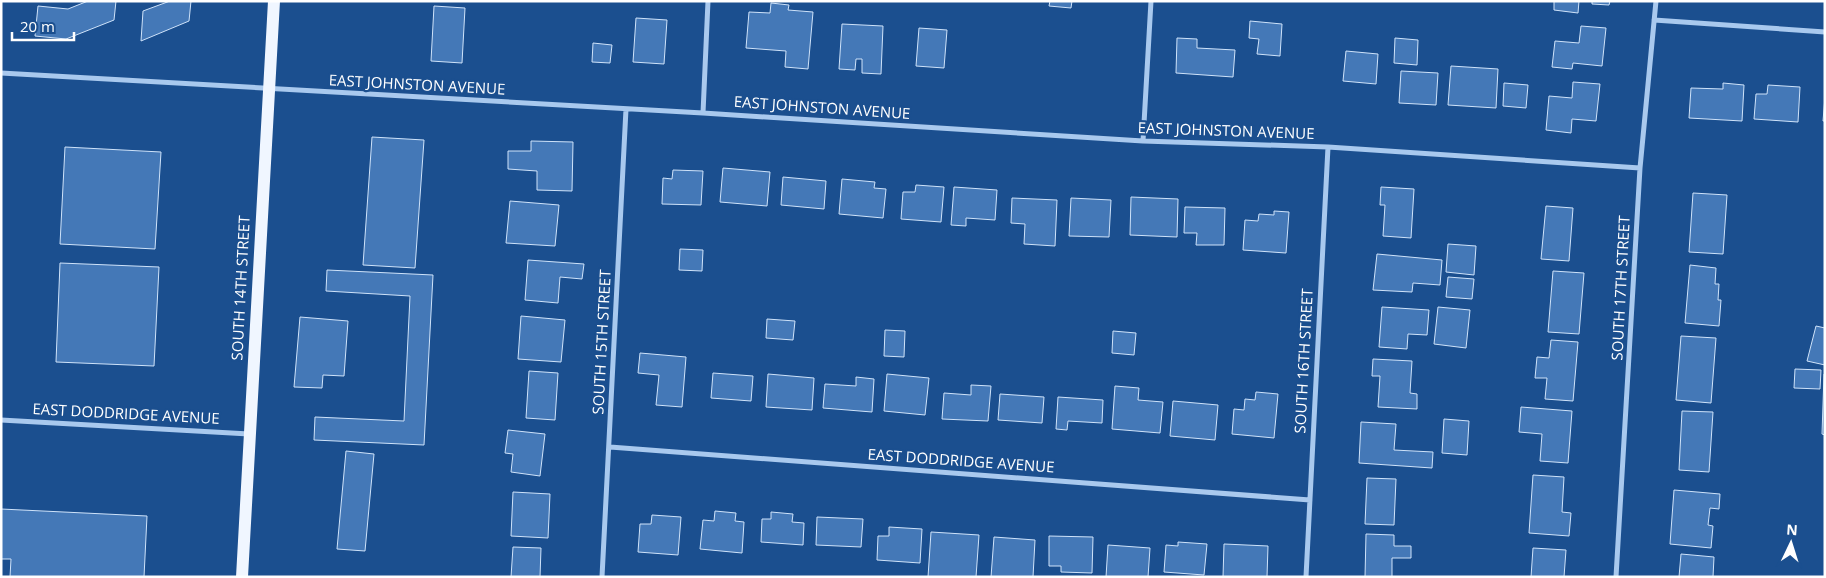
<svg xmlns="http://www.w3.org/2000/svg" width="1826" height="578" font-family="'Open Sans',sans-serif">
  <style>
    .building { fill: #4478b7; stroke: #cfe3fa }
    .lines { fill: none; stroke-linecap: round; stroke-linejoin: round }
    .minor { stroke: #a9c9ee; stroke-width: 5 }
    .primary { stroke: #f0f6ff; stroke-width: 12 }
    .labels { text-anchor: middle; stroke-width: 4.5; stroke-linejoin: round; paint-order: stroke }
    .street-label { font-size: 15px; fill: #fff; stroke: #1b4f8f }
  </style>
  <rect width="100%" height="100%" fill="#1b4f8f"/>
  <path class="building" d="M88 1H116L114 20 66 39 35 36 38 6 68 9Z
    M170 1H191L189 21 141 41 143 11Z
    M1050 1H1072L1071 8 1049 6Z
    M1554 1H1579L1578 13 1554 10Z
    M1592 1H1610L1609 5 1592 4Z
    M771 3 789 5 788 10 813 12 808 69 785 67 786 51 746 48 749 12 770 13Z
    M434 6 465 8 462 63 431 61Z
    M636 18 667 20 664 64 633 62Z
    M1250 21 1282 24 1280 56 1257 54 1259 39 1249 38Z
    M842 24 883 26 881 74 862 73V59H856L855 70 839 69Z
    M1581 26 1606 28 1602 66 1573 63 1572 69 1552 67 1555 41 1579 43Z
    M919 28 947 30 944 68 916 66Z
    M1177 38 1197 39V48L1235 50 1233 77 1176 73Z
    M1395 38 1418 40 1417 65 1394 63Z
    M593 43 612 45 610 63 592 62Z
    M1346 51 1378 54 1376 84 1343 81Z
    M1451 66 1498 69 1496 108 1448 105Z
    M1401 71 1438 73 1436 105 1399 103Z
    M1573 82 1600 84 1596 121 1572 119 1571 133 1546 130 1549 96 1572 98Z
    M1504 83 1528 85 1526 108 1503 106Z
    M1723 83 1744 85 1742 121 1689 118 1691 88 1723 89Z
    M1768 85 1800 87 1798 122 1754 119 1756 94H1767Z
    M1825 97V121H1823Z
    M372 137 424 140 415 268 363 265Z
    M531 141 573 142 572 191 537 190V171L508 169V151H531Z
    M65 147 161 152 155 249 60 244Z
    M723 168 770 172 767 206 720 202Z
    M673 170 703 171 701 205 662 204 663 178 672 179Z
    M783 177 826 181 824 209 781 205Z
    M842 179 875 182 874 188 886 189 883 218 839 214Z
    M916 185 944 187 941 222 901 219 903 192H915Z
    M954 187 997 190 995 220 966 218V226L951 225Z
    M1381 187 1414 189 1411 238 1383 236 1385 205H1380Z
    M1693 193 1727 195 1723 254 1689 252Z
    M1131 197 1178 199 1177 237 1130 235Z
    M1012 198 1057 200 1055 246 1024 244 1025 224 1011 223Z
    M1071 198 1111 200 1109 237 1069 236Z
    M510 201 559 205 555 246 506 243Z
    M1546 206 1573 208 1569 261 1541 259Z
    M1185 207 1225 208 1224 245H1196L1197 233H1184Z
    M1274 211 1289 212 1286 253 1243 250 1245 220 1258 221 1259 214 1274 215Z
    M1448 244 1476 246 1474 275 1446 272Z
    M680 249 703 250 702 271 679 270Z
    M1377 254 1442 260 1440 285 1413 283 1412 292 1373 290Z
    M528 260 584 264 582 279 560 277 558 303 525 300Z
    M60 263 159 267 154 366 56 362Z
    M1690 265 1716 268 1715 284H1719L1718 300H1721L1719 326 1685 323Z
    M327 270 433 275 424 445 314 440 315 417 404 421 410 296 326 291Z
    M1553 271 1584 273 1579 334 1548 332Z
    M1448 277 1474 279 1472 299 1446 297Z
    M1382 307 1429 310 1427 335 1408 334 1407 349 1379 347Z
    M1438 307 1470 310 1466 348 1434 344Z
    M521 316 565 320 561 362 518 359Z
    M300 317 348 321 344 376 323 375 322 388 294 387Z
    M767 319 795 321 793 340 766 338Z
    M1816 326 1825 328V365L1807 361Z
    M885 330 905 331 904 357 884 356Z
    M1113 331 1136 333 1134 355 1112 353Z
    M1681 336 1716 338 1711 403 1676 400Z
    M1551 340 1578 342 1573 401 1545 399 1547 378H1535L1537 357 1549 358Z
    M640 353 686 357 682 407 656 405 659 375 638 373Z
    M1373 359 1412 361 1410 393 1417 394V409L1378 407 1380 376H1372Z
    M1795 369 1821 370 1820 389 1794 388Z
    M529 371 558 373 555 420 526 418Z
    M713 373 753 376 751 401 711 398Z
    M768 374 814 378 812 410 766 407Z
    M887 374 929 378 925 415 884 411Z
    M1824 374H1825V435L1822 434Z
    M856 377 874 379 872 412 823 408 825 384 856 386Z
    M971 385 991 386 988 421 942 419 944 393 971 395Z
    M1115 386 1139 388 1138 400 1163 402 1160 433 1112 429Z
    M1256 392 1278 394 1274 438 1232 434 1234 409 1244 410 1245 399 1255 400Z
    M1000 394 1044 397 1042 423 998 420Z
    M1058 397 1103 400 1102 423 1068 421 1067 430 1056 429Z
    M1173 401 1218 405 1215 440 1170 436Z
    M1521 407 1572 411 1568 463 1540 461 1542 434 1519 432Z
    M1682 411 1713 412 1709 472 1679 470Z
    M1444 419 1469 421 1467 455 1442 453Z
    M1361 422 1396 424 1394 450 1433 452 1432 468 1359 463Z
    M508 430 545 434 540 476 511 472 513 454 505 453Z
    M346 451 374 454 365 551 337 549Z
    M1533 475 1564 477 1562 512 1571 513 1569 536 1529 533Z
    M1367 478 1396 479 1394 525 1365 524Z
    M1674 490 1720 494 1719 509 1710 508 1708 525 1713 526 1711 548 1670 544Z
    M513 492 550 494 548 538 511 536Z
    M1 509 147 516 144 577H10L11 559H1Z
    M715 511 736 513 735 521 744 522 742 553 700 549 703 520 714 521Z
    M771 512 793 514 792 522 804 523 803 545 761 542 762 519H771Z
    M652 515 681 517 678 555 638 552 640 524H651Z
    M817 517 863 519 861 547 816 545Z
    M889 527 922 529 920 563 877 560 878 536H889Z
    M931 532 979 535 976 577H928Z
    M1366 534 1394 535V546H1411V558H1392V577H1365Z
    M1049 536 1093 537 1092 573 1061 572V566H1049Z
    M994 537 1035 540 1033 577H991Z
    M1178 542 1207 544 1204 575 1164 572 1166 545 1178 546Z
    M1224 544 1268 546 1267 577H1223Z
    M1108 545 1150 548 1148 577H1106Z
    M513 547 541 548 540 577H511Z
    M1533 548 1566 550 1564 577H1531Z
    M1681 554 1714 557 1713 577H1679Z"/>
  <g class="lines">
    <path class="minor" d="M1654 20 1825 32
      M1 73 703 113 1143 141 1328 147 1640 168
      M703 113 708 1
      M1143 141 1151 1
      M1 420 249 434
      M610 447 1310 500
      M602 577 626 109
      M1306 577 1328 147
      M1616 577 1640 168 1656 1"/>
    <path class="primary" d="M242 577 274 1"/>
  </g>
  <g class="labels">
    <g class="street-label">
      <text transform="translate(417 85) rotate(3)" y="5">EAST JOHNSTON AVENUE</text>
      <text transform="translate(822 108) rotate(4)" y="5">EAST JOHNSTON AVENUE</text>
      <text transform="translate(1226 131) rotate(2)" y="5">EAST JOHNSTON AVENUE</text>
      <text transform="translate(241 288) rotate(-87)" y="5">SOUTH 14TH STREET</text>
      <text transform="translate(1621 288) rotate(-87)" y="5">SOUTH 17TH STREET</text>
      <text transform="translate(602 342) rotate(-87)" y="5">SOUTH 15TH STREET</text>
      <text transform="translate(1304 361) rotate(-87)" y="5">SOUTH 16TH STREET</text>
      <text transform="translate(126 414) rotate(3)" y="5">EAST DODDRIDGE AVENUE</text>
      <text transform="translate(961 461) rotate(4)" y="5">EAST DODDRIDGE AVENUE</text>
    </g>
  </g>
  <rect width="1826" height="578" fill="none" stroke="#ffffff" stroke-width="5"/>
  <g transform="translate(1791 543) rotate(4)" stroke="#1b4f8f" stroke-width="4" paint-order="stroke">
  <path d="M0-4L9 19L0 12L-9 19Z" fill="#ffffff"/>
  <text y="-8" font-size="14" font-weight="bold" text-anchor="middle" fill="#ffffff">N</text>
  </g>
  <path d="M12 32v8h62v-8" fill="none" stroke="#ffffff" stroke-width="2.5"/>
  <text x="20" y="32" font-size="15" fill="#ffffff" stroke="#1b4f8f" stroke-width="4" paint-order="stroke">20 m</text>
</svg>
